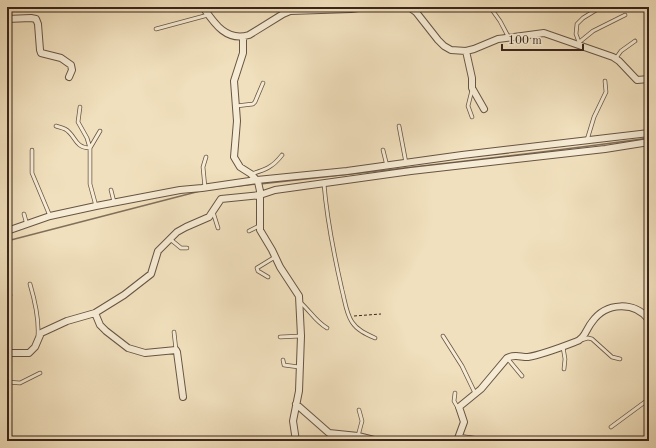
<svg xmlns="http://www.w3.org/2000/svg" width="656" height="448" font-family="'Old Standard TT',serif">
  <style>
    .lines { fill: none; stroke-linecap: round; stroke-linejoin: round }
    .stream { stroke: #826f5b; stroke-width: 1.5 }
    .service-casing { stroke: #675444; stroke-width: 4.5 }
    .minor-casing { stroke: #675444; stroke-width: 8 }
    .path { stroke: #39251b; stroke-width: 1; stroke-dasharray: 3 2; stroke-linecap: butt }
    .service { stroke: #f6ebd4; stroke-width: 3 }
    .minor { stroke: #f6ebd4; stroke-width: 6 }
  </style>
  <rect width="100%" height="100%" fill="#f1e0bd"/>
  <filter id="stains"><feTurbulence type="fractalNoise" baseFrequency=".005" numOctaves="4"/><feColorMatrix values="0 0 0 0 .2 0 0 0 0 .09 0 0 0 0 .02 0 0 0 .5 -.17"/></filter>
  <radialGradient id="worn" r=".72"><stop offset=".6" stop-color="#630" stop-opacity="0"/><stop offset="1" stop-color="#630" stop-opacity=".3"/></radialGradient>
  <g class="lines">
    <path class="stream" d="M260 184C390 170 520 156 649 138
      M230 187 256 184
      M7 241 204 190"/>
    <defs>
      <path id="service" d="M490 7 500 21 509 38
        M156 29 208 15
        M579 42 576 34 577 24 583 18 601 7
        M577 44 593 31 625 15
        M616 58 621 51 635 41
        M472 90 468 106 472 117
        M236 106 253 104 255 102 263 83
        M80 107 78 122 87 138 90 148V184L96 206
        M56 126C59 127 63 128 65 129 76 135 74 148 90 148L100 131
        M399 126 406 163
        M587 140 594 117 606 92 605 81
        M32 150V173L50 216
        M383 150 387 166
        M251 174C265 170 273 167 282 155
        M324 184C327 220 334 255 342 290 345 301 346 313 352 322 357 330 366 334 375 338
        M205 188 203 167 206 157
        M111 190 114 202
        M213 212 218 228
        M24 214 27 225
        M249 231 259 226
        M170 239 181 248H187
        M268 277 258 271 257 268 275 257
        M30 284C35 301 39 317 38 335
        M301 303C310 311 316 322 327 328
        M7 306 10 295
        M174 332 176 350
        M443 336 462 366 475 393
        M280 337 301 336
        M581 340 588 338 592 339 612 357 620 359
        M563 347 565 359 564 369
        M507 358 522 376
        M283 360 284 365 299 367
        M7 382 20 383 40 373
        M455 393 454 401 458 408
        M611 427 649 399
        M358 436 362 421 359 410
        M459 436 494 441"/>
      <path id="minor" d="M203 7C214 23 226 42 249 35L283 14 290 11 351 9 366 7
        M409 7 416 12 438 40 444 46 451 50 466 51 474 49 498 39 544 33 613 57 619 61 637 80 649 79
        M7 19 31 18 36 19 38 24 40 50 41 53 61 58 71 65 72 70 69 77
        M243 37V53L234 81 237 121 234 157 240 167 251 174 258 182 260 191V230L272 250 280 267 299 296 301 336 299 391 293 421 296 441
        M466 51 472 78V88L484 109
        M7 231 50 216 96 206 180 190 202 188 257 180 347 171 462 155 649 133
        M95 313 100 325 106 331 128 348 145 353 176 350 177 352 183 397
        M7 353H29L35 347 41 333 67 321 95 313 124 295 151 274 158 251 177 232 186 227 209 217 221 199 260 195 275 190 411 171 605 149 649 142
        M296 404 329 433 358 436 378 441
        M457 441 464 422 459 407 481 389 507 358C514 354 520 357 528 357 541 355 562 347 575 342 585 339 586 329 592 322 606 302 635 301 649 320"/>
    </defs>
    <use href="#service" class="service-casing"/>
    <use href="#minor" class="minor-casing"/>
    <path class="path" d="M354 316 381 314"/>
    <use href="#service" class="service"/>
    <use href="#minor" class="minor"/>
  </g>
  <rect width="656" height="448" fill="none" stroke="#f1e0bd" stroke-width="24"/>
  <rect x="8" y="8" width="640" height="432" fill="none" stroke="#39251b" stroke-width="2"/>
  <rect x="12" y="12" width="632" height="424" fill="none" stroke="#39251b"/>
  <path d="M502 44v6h81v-6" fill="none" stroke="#39251b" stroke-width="2"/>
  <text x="508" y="44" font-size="12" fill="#39251b" stroke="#f6ebd4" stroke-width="3" paint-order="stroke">100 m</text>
  <rect width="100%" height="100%" filter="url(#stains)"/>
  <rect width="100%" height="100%" fill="url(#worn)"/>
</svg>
